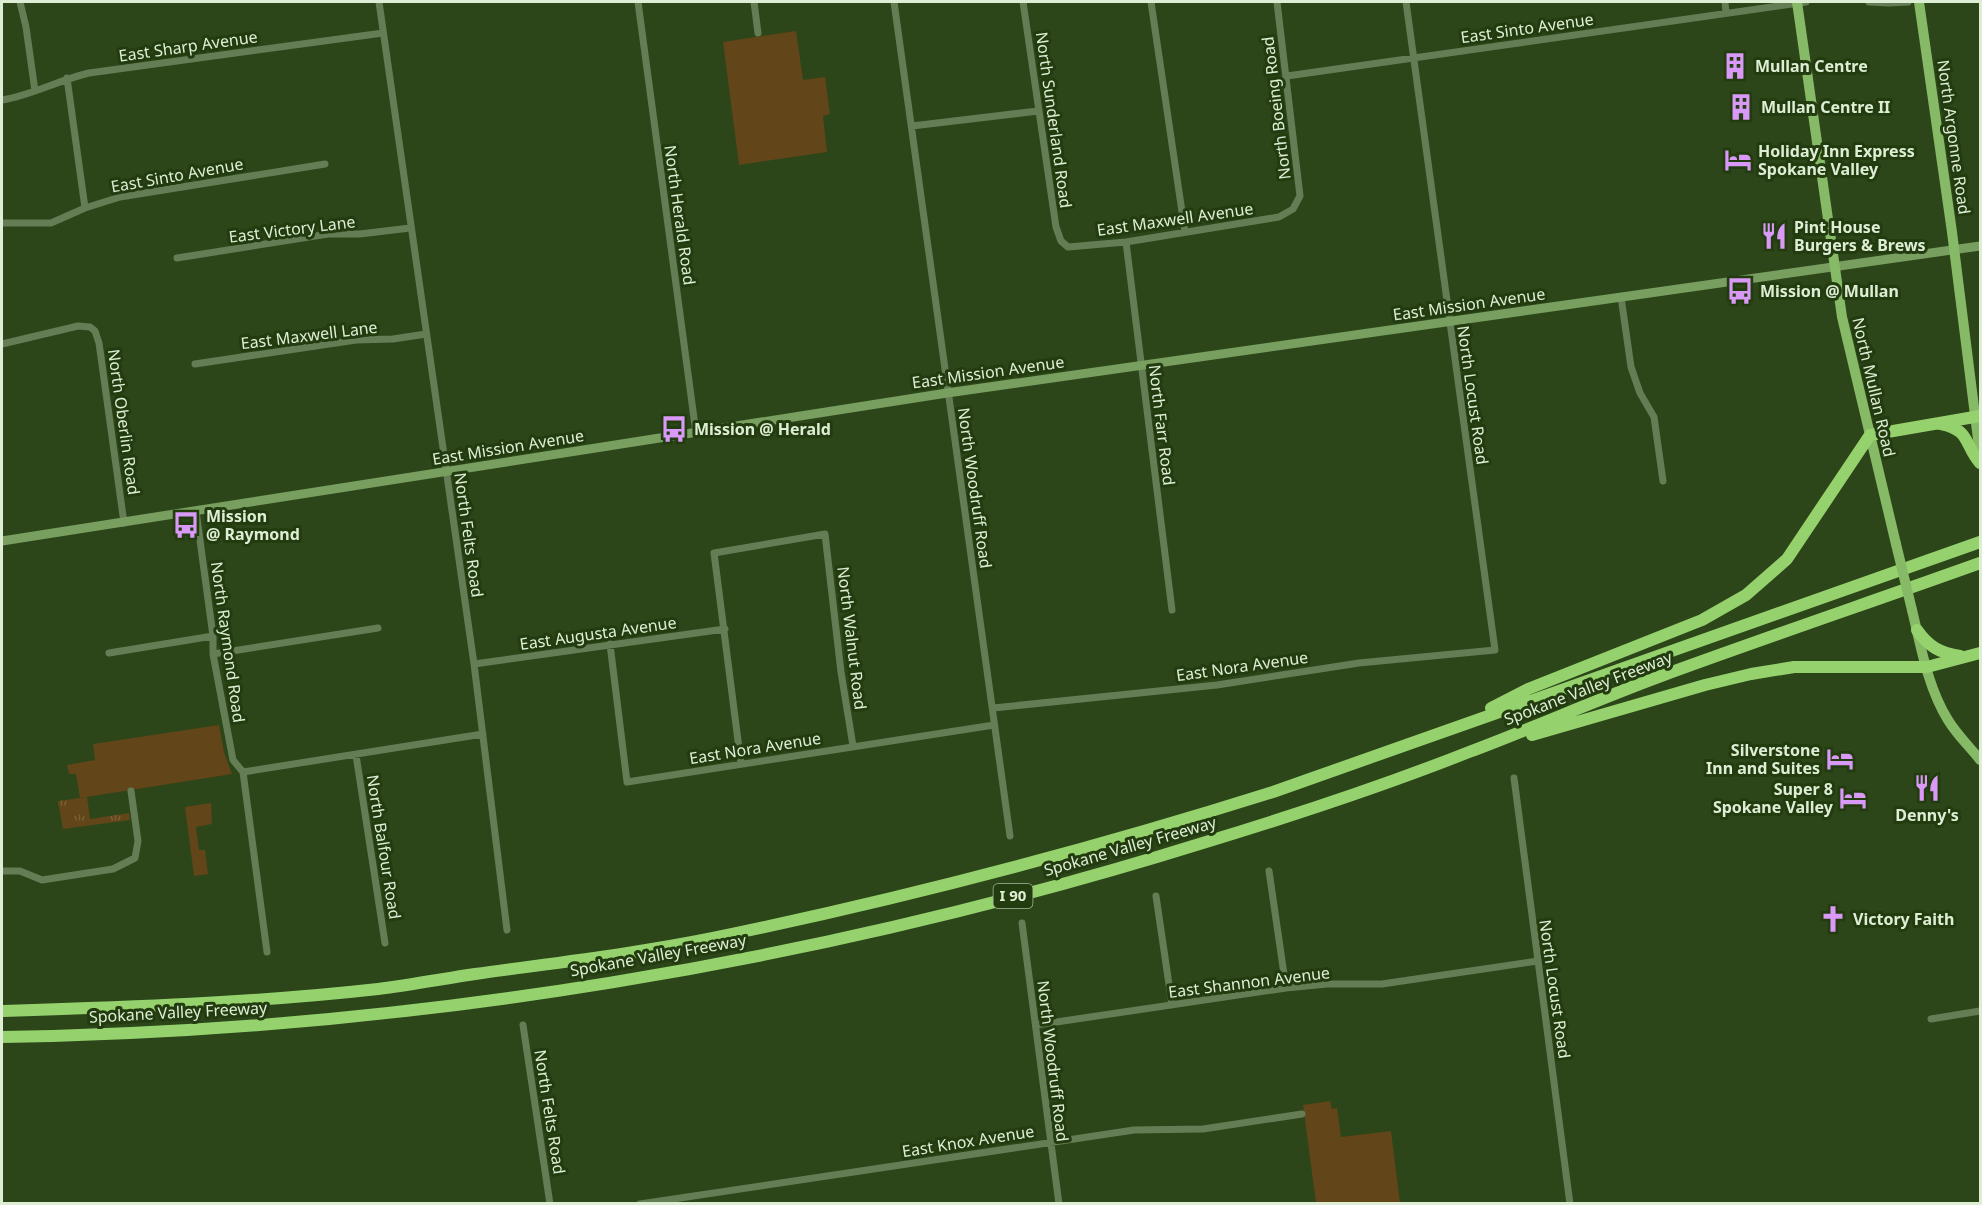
<svg xmlns="http://www.w3.org/2000/svg" width="1982" height="1205" font-family="'Noto Sans',sans-serif">
  <style>
    .green { fill: #624518 }
    .park { fill: url(#park-tufts) }
    .lines { fill: none; stroke-linecap: round; stroke-linejoin: round }
    .street { stroke: #647d55; stroke-width: 7 }
    .secondary { stroke: #789f5f; stroke-width: 9 }
    .primary { stroke: #87ba67; stroke-width: 10 }
    .highway { stroke: #95d26d; stroke-width: 12 }
    .primary-bridge { stroke: #87ba67; stroke-width: 10 }
    .labels { text-anchor: middle; stroke-width: 6; stroke-linejoin: round; paint-order: stroke }
    .shield { fill: #223b0f; stroke: #a6b89a; stroke-width: 1.5 }
    .shield-label { font-size: 15px; font-weight: bold; fill: #deeed5 }
    .street-label { font-size: 16px; fill: #deeed5; stroke: #223b0f }
    .poi-label { font-size: 16px; font-weight: bold; fill: #deeed5; stroke: #223b0f; text-anchor: start }
  </style>
  <defs>
    <pattern id="park-tufts" width="24" height="20" patternUnits="userSpaceOnUse" patternTransform="scale(1.5)"><rect width="24" height="20" fill="#624518"/><path d="M3 7l-1-3M5 7V3M7 7l1-3M15 17l-1-3M17 17v-4M19 17l1-3" fill="none" stroke="#786039"/></pattern>
  </defs>
  <rect width="100%" height="100%" fill="#2c461a"/>
  <path class="green" d="M796 31 803 80 825 77 830 114 823 116 827 152 739 165 723 42Z
    M219 725 224 752 232 774 80 798 76 774H69L67 765 95 760 93 744Z
    M211 803 212 824 196 827 199 850H205L208 874 194 876 185 807Z
    M1330 1101 1332 1109 1337 1108 1341 1137 1391 1131 1400 1203H1316L1303 1105Z"/>
  <path class="park" d="M87 797 90 819 129 813 130 820 63 829 58 801Z"/>
  <g class="lines">
    <path class="street" d="M20 2 26 27 35 91
      M379 2 474 664 507 930
      M638 2 696 433
      M754 2 758 33
      M894 2 1010 836
      M1023 2 1056 227 1061 241 1068 247 1126 242 1279 217 1293 209 1300 196 1277 2
      M1151 2 1185 232
      M1725 2 1726 13
      M1869 2 1889 3 1908 2
      M1287 76 1806 2
      M67 78 85 208
      M2 100C32 95 59 80 89 73L383 33
      M912 126 1038 111
      M2 223H51L85 208 120 197 325 164
      M1126 242 1172 610
      M177 258 328 234H360L410 228
      M1621 297 1631 367 1640 393 1654 417 1663 481
      M2 344 78 326 90 327 95 331 99 343 124 523
      M195 364 356 340 393 339 426 334
      M196 511 213 636V654L233 760 243 772 267 952
      M610 644 627 782 994 725
      M109 653 213 636
      M213 654 378 628
      M474 664 725 629
      M993 708 1217 685 1359 663 1495 650 1406 2
      M356 755 385 943
      M741 764 714 553 825 534 841 672 853 746
      M243 772 483 734
      M1514 778 1570 1204
      M2 871H20L42 880 113 869 135 858 138 841 131 791
      M1269 871 1286 988
      M1156 896 1172 1005
      M1022 923 1059 1204
      M1931 1019 1980 1011
      M523 1025 550 1204
      M1036 1025 1286 988 1327 984H1382L1538 961
      M640 1204 1134 1130 1203 1129 1302 1114"/>
    <path class="secondary" d="M2 541 947 393 1980 246"/>
    <path class="primary" d="M1797 2 1842 317 1896 544
      M1919 2 1952 232 1980 455
      M1912 610C1921 647 1928 688 1948 720 1957 735 1970 747 1980 760"/>
    <path class="highway" d="M1941 424C1971 430 1964 445 1980 463
      M1917 630C1929 647 1940 653 1960 656
      M1491 708 1528 689 1702 620 1746 595 1787 559 1870 435 1980 416
      M1532 735 1705 685 1751 674 1794 667H1927L1980 653
      M2 1011C127 1007 253 1003 378 989 410 985 442 979 475 974 554 963 634 954 713 938 902 899 1089 850 1273 792L1980 542
      M2 1037C408 1031 818 963 1206 842 1295 815 1383 786 1469 752 1533 728 1596 700 1661 676 1767 637 1874 601 1980 563"/>
    <path class="primary-bridge" d="M1896 544 1912 610"/>
  </g>
  <defs>
    <symbol id="building-bare" viewBox="-9 -9 18 18"><path d="M-4-6H4V6H1V3H-1V6H-4ZM-2.5-4.3h1.7v1.8h-1.7ZM.8-4.3h1.7v1.8H.8ZM-2.5-1h1.7V.8h-1.7ZM.8-1h1.7V.8H.8Z" fill="#d99af7" stroke="#223b0f" stroke-width="2.5" paint-order="stroke"/></symbol>
    <symbol id="hotel-bare" viewBox="-9 -9 18 18"><path d="M-6-4.5h1.5V1H6V5H4.5V3h-9V5H-6ZM-4 0a1.8 1.8 0 1 1 3.6 0ZM.5 0V-2.5h3Q6-2.5 6 0Z" fill="#d99af7" stroke="#223b0f" stroke-width="2.5" paint-order="stroke"/></symbol>
    <symbol id="restaurant-bare" viewBox="-9 -9 18 18"><path d="M-5-6h1v4h1v-4h1v4h1v-4h1v5L-1.5 .5V6h-2V.5L-5-1ZM5-6V6H3V1.5H1.5Q1.5-4 5-6Z" fill="#d99af7" stroke="#223b0f" stroke-width="2.5" paint-order="stroke"/></symbol>
    <symbol id="bus-bare" viewBox="-9 -9 18 18"><path d="M-5-6H5V4H4V6H2V4H-2V6H-4V4H-5ZM-3.5-4V0h7V-4ZM-3.5 1.2v1.5H-2V1.2ZM2 1.2v1.5H3.5V1.2Z" fill="#d99af7" stroke="#223b0f" stroke-width="2.5" paint-order="stroke"/></symbol>
    <symbol id="church-bare" viewBox="-9 -9 18 18"><path d="M-1.2-6h2.4v3.5h3.3v2.4h-3.3V6h-2.4V-.1h-3.3v-2.4h3.3Z" fill="#d99af7" stroke="#223b0f" stroke-width="2.5" paint-order="stroke"/></symbol>
  </defs>
  <g fill-rule="evenodd">
    <use href="#building-bare" x="1716" y="47" width="38" height="38"/>
    <use href="#building-bare" x="1722" y="88" width="38" height="38"/>
    <use href="#hotel-bare" x="1719" y="141" width="38" height="38"/>
    <use href="#restaurant-bare" x="1755" y="217" width="38" height="38"/>
    <use href="#bus-bare" x="1721" y="272" width="38" height="38"/>
    <use href="#bus-bare" x="655" y="410" width="38" height="38"/>
    <use href="#bus-bare" x="167" y="506" width="38" height="38"/>
    <use href="#hotel-bare" x="1821" y="740" width="38" height="38"/>
    <use href="#restaurant-bare" x="1908" y="769" width="38" height="38"/>
    <use href="#hotel-bare" x="1834" y="779" width="38" height="38"/>
    <use href="#church-bare" x="1814" y="900" width="38" height="38"/>
  </g>
  <g class="labels">
    <rect class="shield" x="993.5" y="884" width="39" height="24" rx="4.5"/>
    <g class="shield-label">
      <text x="1013" y="901">I 90</text>
    </g>
    <g class="street-label">
      <text transform="translate(1527 28) rotate(-8)" y="6">East Sinto Avenue</text>
      <text transform="translate(188 46) rotate(-8)" y="6">East Sharp Avenue</text>
      <text transform="translate(1276 108) rotate(-97)" y="6">North Boeing Road</text>
      <text transform="translate(1054 120) rotate(82)" y="6">North Sunderland Road</text>
      <text transform="translate(1954 137) rotate(82)" y="6">North Argonne Road</text>
      <text transform="translate(177 175) rotate(-10)" y="6">East Sinto Avenue</text>
      <text transform="translate(680 215) rotate(82)" y="6">North Herald Road</text>
      <text transform="translate(1175 219) rotate(-8)" y="6">East Maxwell Avenue</text>
      <text transform="translate(292 229) rotate(-7)" y="6">East Victory Lane</text>
      <text transform="translate(1469 304) rotate(-8)" y="6">East Mission Avenue</text>
      <text transform="translate(309 335) rotate(-7)" y="6">East Maxwell Lane</text>
      <text transform="translate(988 372) rotate(-8)" y="6">East Mission Avenue</text>
      <text transform="translate(1874 387) rotate(77)" y="6">North Mullan Road</text>
      <text transform="translate(1473 395) rotate(82)" y="6">North Locust Road</text>
      <text transform="translate(124 422) rotate(82)" y="6">North Oberlin Road</text>
      <text transform="translate(1162 425) rotate(83)" y="6">North Farr Road</text>
      <text transform="translate(508 447) rotate(-9)" y="6">East Mission Avenue</text>
      <text transform="translate(975 488) rotate(82)" y="6">North Woodruff Road</text>
      <text transform="translate(469 535) rotate(82)" y="6">North Felts Road</text>
      <text transform="translate(598 633) rotate(-8)" y="6">East Augusta Avenue</text>
      <text transform="translate(852 638) rotate(83)" y="6">North Walnut Road</text>
      <text transform="translate(228 642) rotate(82)" y="6">North Raymond Road</text>
      <text transform="translate(1242 666) rotate(-8)" y="6">East Nora Avenue</text>
      <text transform="translate(1588 688) rotate(-21)" y="6">Spokane Valley Freeway</text>
      <text transform="translate(755 748) rotate(-9)" y="6">East Nora Avenue</text>
      <text transform="translate(1130 846) rotate(-16)" y="6">Spokane Valley Freeway</text>
      <text transform="translate(384 847) rotate(81)" y="6">North Balfour Road</text>
      <text transform="translate(658 955) rotate(-10)" y="6">Spokane Valley Freeway</text>
      <text transform="translate(1249 982) rotate(-7)" y="6">East Shannon Avenue</text>
      <text transform="translate(1555 989) rotate(82)" y="6">North Locust Road</text>
      <text transform="translate(178 1012) rotate(-3)" y="6">Spokane Valley Freeway</text>
      <text transform="translate(1053 1061) rotate(83)" y="6">North Woodruff Road</text>
      <text transform="translate(550 1112) rotate(81)" y="6">North Felts Road</text>
      <text transform="translate(968 1141) rotate(-9)" y="6">East Knox Avenue</text>
    </g>
    <g class="poi-label">
      <text x="1755" y="72">Mullan Centre</text>
      <text x="1761" y="113">Mullan Centre II</text>
      <text x="1758" y="157">Holiday Inn Express<tspan x="1758" dy="18">Spokane Valley</tspan></text>
      <text x="1794" y="233">Pint House<tspan x="1794" dy="18">Burgers &amp; Brews</tspan></text>
      <text x="1760" y="297">Mission @ Mullan</text>
      <text x="694" y="435">Mission @ Herald</text>
      <text x="206" y="522">Mission<tspan x="206" dy="18">@ Raymond</tspan></text>
      <text x="1820" y="756" text-anchor="end">Silverstone<tspan x="1820" dy="18">Inn and Suites</tspan></text>
      <text x="1833" y="795" text-anchor="end">Super 8<tspan x="1833" dy="18">Spokane Valley</tspan></text>
      <text x="1927" y="821" text-anchor="middle">Denny's</text>
      <text x="1853" y="925">Victory Faith</text>
    </g>
  </g>
  <rect width="1982" height="1205" fill="none" stroke="#deeed5" stroke-width="6"/>
</svg>
